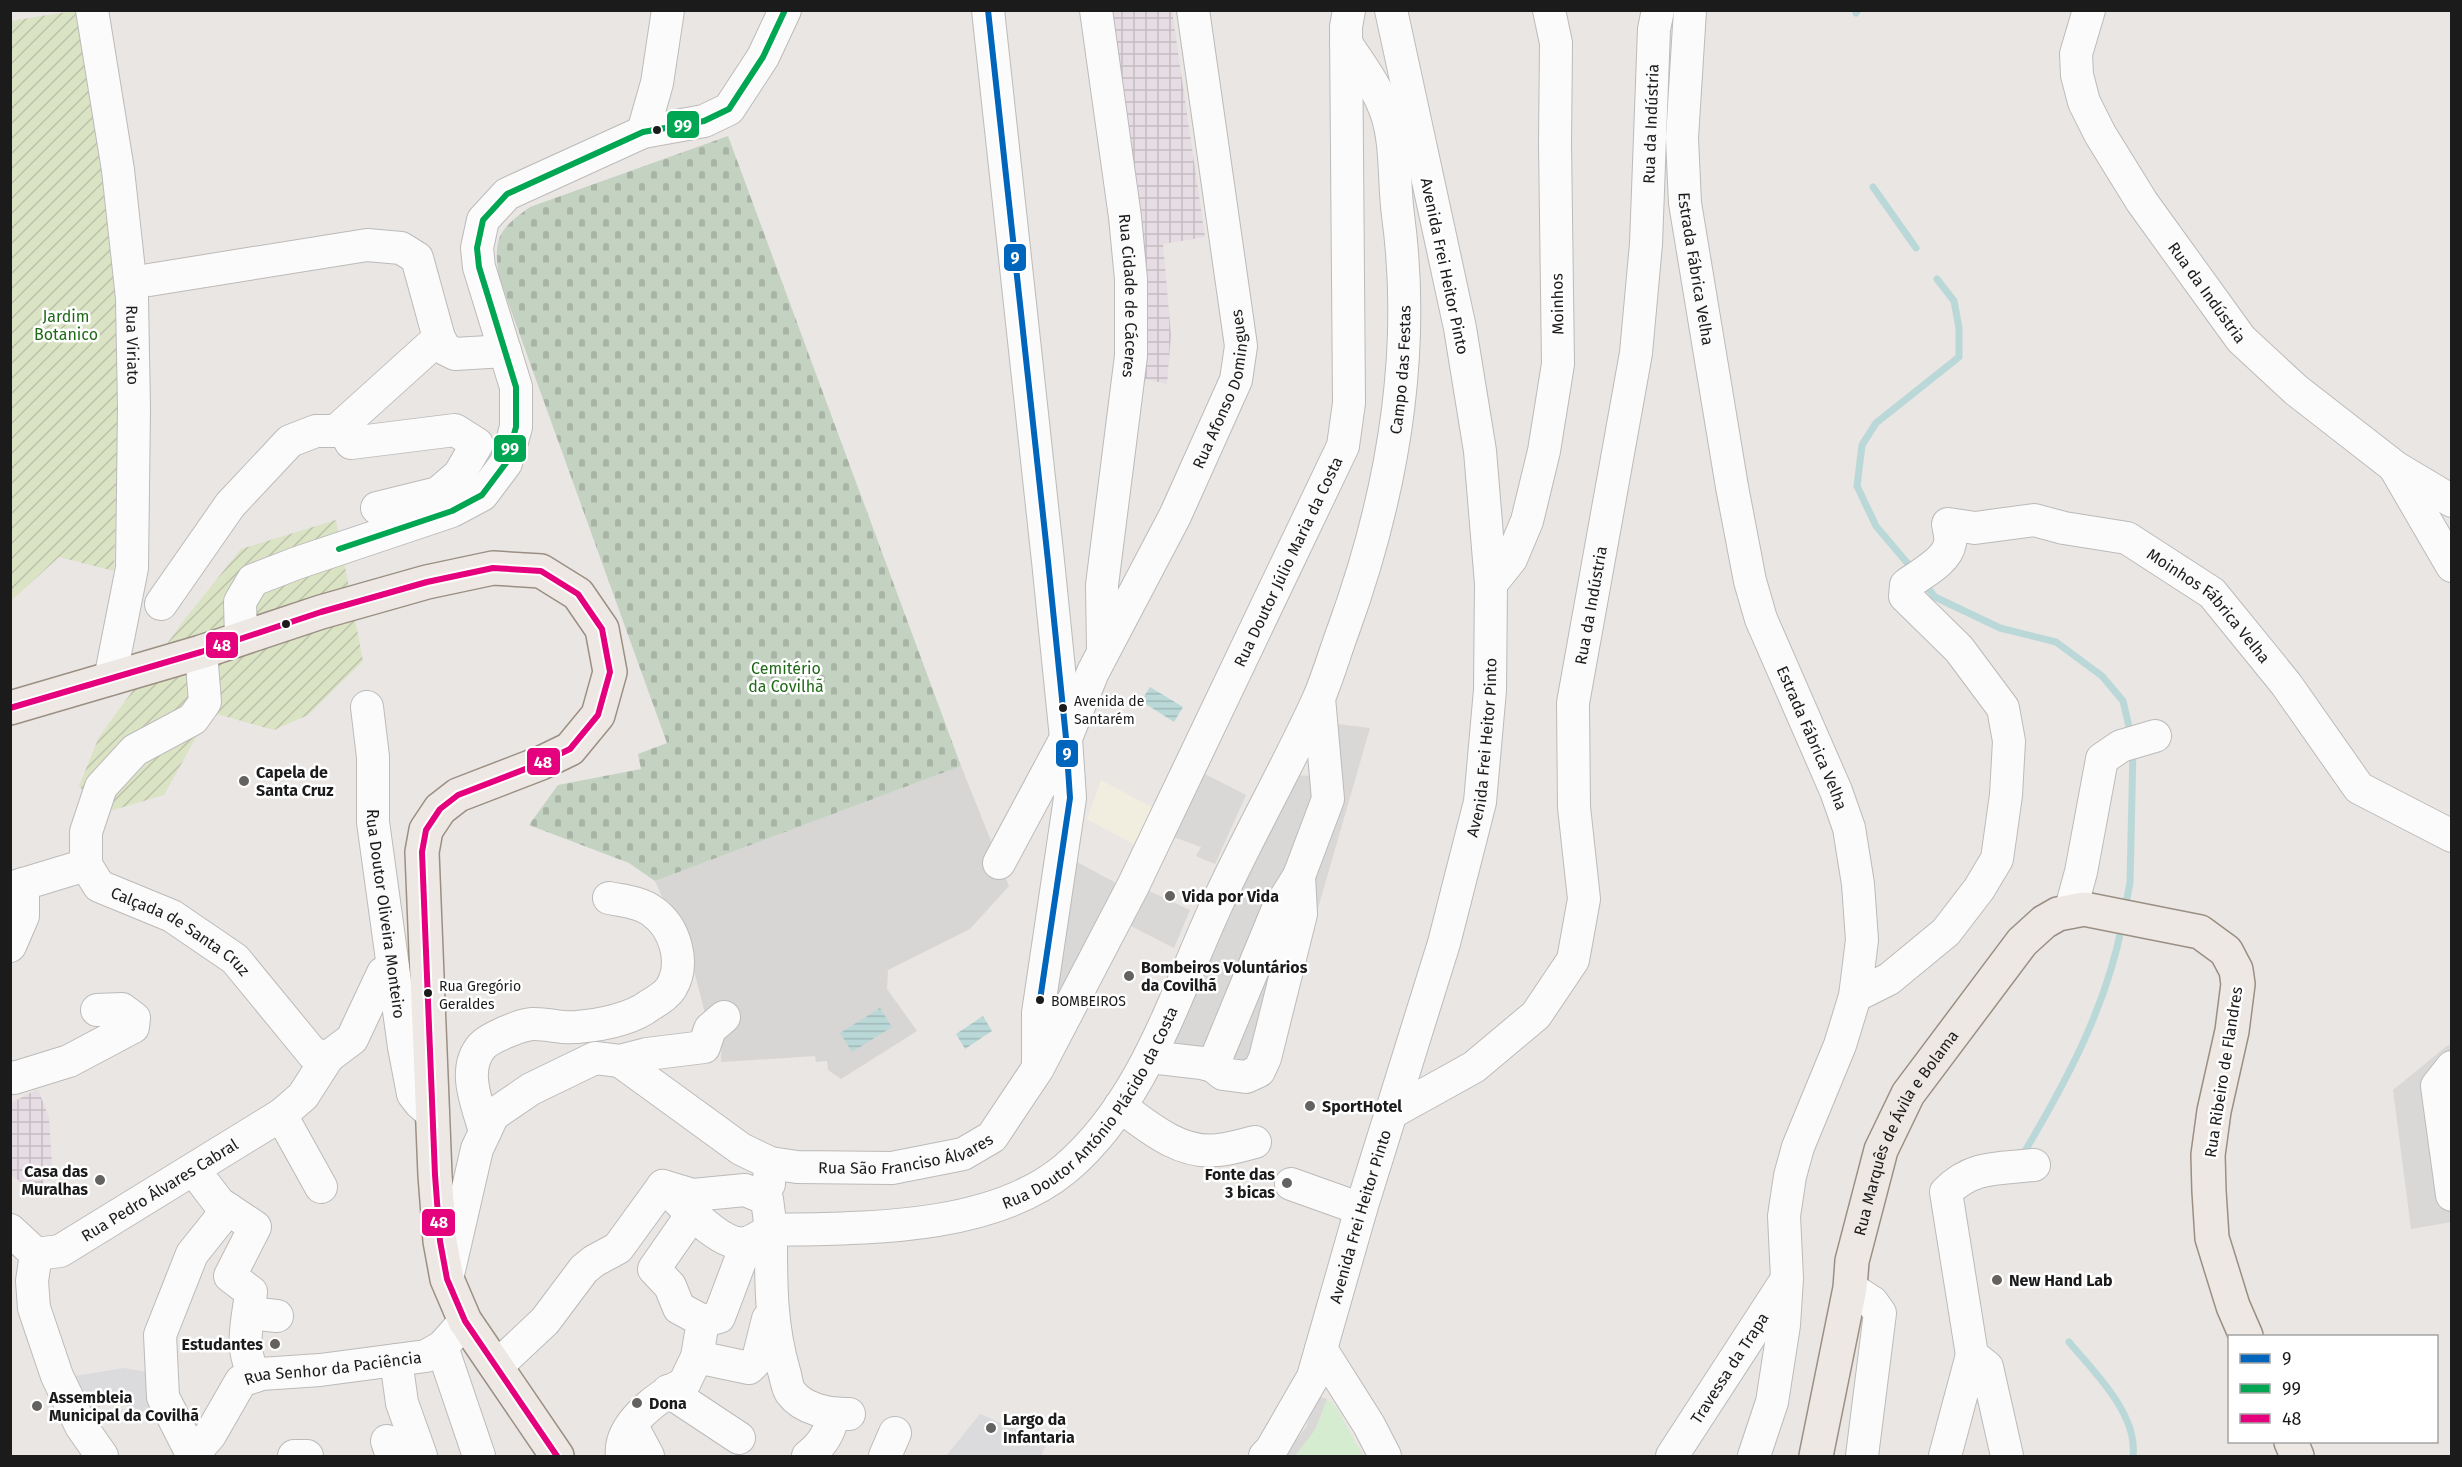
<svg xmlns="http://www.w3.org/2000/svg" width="2462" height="1467" font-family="'Fira Sans',sans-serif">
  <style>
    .residential { fill: #d8d6d5 }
    .industrial { fill: url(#industrial-grid) }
    .education { fill: #f2eedf }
    .cemetery { fill: url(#cemetery-stones) }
    .park { fill: #d6ecd1 }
    .garden { fill: url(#garden-furrows) }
    .parking { fill: #d9d8d7 }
    .plaza { fill: #dbdadd }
    .water { fill: url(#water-rules) }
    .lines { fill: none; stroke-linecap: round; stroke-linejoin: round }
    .stream { stroke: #bbd8d8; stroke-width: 7 }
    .minor-casing { stroke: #bcbbba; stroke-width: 34 }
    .major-casing { stroke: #9b8f83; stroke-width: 36 }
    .minor { stroke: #fcfbfb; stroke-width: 32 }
    .major { stroke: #eee8e4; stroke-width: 33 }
    .bus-1-casing { stroke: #fff; stroke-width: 10 }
    .bus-2-casing { stroke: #fff; stroke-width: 10 }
    .bus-3-casing { stroke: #fff; stroke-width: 10 }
    .bus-1 { stroke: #0065bd; stroke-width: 6 }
    .bus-2 { stroke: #00a651; stroke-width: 6 }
    .bus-3 { stroke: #e5007d; stroke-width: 6 }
    .bus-dot { fill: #1b1b1b; stroke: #fff; stroke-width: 2 }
    .poi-dot { fill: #636261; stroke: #fff; stroke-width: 2 }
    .labels { text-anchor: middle; stroke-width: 5; stroke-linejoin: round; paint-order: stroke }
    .bus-label { font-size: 14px; fill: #1b1b1b; stroke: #fff; text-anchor: start }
    .street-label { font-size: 16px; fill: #1b1b1b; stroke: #fff }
    .park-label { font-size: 16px; fill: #206918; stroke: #fff }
    .poi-label { font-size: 16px; font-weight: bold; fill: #1b1b1b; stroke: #fff; text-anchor: start }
    .line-badge { stroke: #fff; stroke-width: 2 }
    .badge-label { font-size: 16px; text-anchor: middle; font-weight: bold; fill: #fff }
  </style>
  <defs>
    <pattern id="industrial-grid" width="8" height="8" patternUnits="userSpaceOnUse" patternTransform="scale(1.5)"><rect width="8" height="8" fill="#e6dce3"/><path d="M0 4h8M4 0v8" fill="none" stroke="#c5bcc2"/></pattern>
    <pattern id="cemetery-stones" width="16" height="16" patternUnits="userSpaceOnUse" patternTransform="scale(1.5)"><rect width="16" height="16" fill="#c4d2c1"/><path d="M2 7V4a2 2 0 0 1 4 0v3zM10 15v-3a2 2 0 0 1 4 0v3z" fill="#a8b4a5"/></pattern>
    <pattern id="garden-furrows" width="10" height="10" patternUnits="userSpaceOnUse" patternTransform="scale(1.5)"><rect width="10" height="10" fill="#dbe3c5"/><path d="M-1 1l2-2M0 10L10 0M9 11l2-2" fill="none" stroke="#bbc2a9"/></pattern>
    <pattern id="water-rules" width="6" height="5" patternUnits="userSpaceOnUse" patternTransform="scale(1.5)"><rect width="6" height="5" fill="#bbd8d8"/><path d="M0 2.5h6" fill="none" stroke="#a0b9b9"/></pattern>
  </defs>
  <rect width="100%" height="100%" fill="#e9e6e3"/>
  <path class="residential" d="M961 766 1009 886 970 929 888 970 887 989 917 1031 841 1079 828 1070 827 1061 816 1062 815 1056 721 1062 722 1034 705 1013 693 967 655 881Z"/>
  <path class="industrial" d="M1102 11H1172L1205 237 1163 244 1171 335 1167 384 1133 376Z
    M38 1089 49 1118 53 1180 43 1181 44 1189 31 1191 11 1174V1103Z"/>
  <path class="education" d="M1101 780 1155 809 1135 845 1087 819Z"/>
  <path class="cemetery" d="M728 136 961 766 655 881 629 863 529 825 558 785 641 769 638 754 667 743 499 277C493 238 498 230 530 207Z"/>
  <path class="park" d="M1327 1399 1336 1407 1363 1456H1295L1315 1430Z"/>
  <path class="garden" d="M73 11H83L122 328 114 571 59 557 11 601V21Z
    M336 520 363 661 308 715 274 730 210 712 164 795 103 813 79 786 99 737 185 619 241 549Z"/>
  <path class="parking" d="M1338 724 1370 728 1272 1068 1236 1058 1165 1049 1289 775 1316 776Z
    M1201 772 1246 795 1215 864 1196 856 1201 847 1168 835Z
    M1075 861 1116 883 1065 994 1056 991Z
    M1145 889 1190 910 1174 948 1125 923Z
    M2448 1045 2451 1046V1222L2411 1229 2393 1090Z
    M1317 1396 1327 1399 1315 1430 1295 1456H1284L1306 1427Z"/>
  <path class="plaza" d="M123 1368 154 1373 161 1405 130 1415 124 1399 83 1412 69 1377Z
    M980 1414 1047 1443 1041 1456H946Z"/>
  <path class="water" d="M1150 687 1183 707 1174 722 1141 701Z
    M880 1008 892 1027 852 1052 840 1033Z
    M983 1016 992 1031 965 1049 956 1034Z"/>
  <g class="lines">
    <path class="stream" d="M1856 13 1858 10
      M1873 187 1916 248
      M1914 571 1876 526 1857 486 1862 445 1876 423 1959 357V328L1954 301 1937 279
      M1923 582 1935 597 2000 628 2056 642 2102 676 2123 701 2131 735
      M2125 908 2130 883 2133 749
      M2022 1156C2065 1084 2106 1008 2122 925
      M2069 1342C2094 1372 2138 1414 2133 1456"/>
    <defs>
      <g id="minor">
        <path id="s1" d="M92 10 118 170 132 298 134 409 132 568 110 679"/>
        <path d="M988 10 1048 561 1066 738 1070 798 1038 1013V1064"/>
        <path id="s2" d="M1096 10 1125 217 1131 279V356L1102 585 1103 649"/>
        <path id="s3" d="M1690 10 1682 138 1685 203 1732 487 1750 581 1761 619 1836 791 1849 828 1858 884 1862 940 1855 996 1840 1045 1798 1147 1790 1176 1784 1216 1787 1278 1784 1325 1772 1402 1754 1456"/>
        <path id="s4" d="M2089 10 2076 54 2077 75 2084 102 2100 134 2142 202 2241 339 2296 390 2395 467 2452 501"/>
        <path d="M643 132 657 83 668 10"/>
        <path d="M149 280 367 245 401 248 417 258 439 338 445 349 455 354 505 351"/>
        <path d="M342 427 351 443 455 430 477 444 459 475 438 493 377 508"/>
        <path d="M2395 468 2452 566"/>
        <path d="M1491 584 1511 559 1527 521 1544 451 1558 364 1555 143 1556 43 1549 10"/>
        <path d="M161 604 230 505 290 441 316 431H336L439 338"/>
        <path d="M241 637 240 602 253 580 297 563 452 511 482 495 506 463 516 427V387L479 267 477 248 483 220 507 194 643 132 704 121 729 109 763 57 785 10"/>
        <path id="s5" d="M201 652 205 702 193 719 135 750 101 787 86 832V865L99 886 172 916 235 959 313 1054 328 1057"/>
        <path id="s6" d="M367 707 373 757V822L404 1047 413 1094 420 1103 433 1114"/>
        <path id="s7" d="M999 863 1066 738 1093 672 1175 516 1236 380 1241 346 1193 10"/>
        <path d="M10 888 86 865"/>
        <path d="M2070 912 2081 872 2102 759 2121 746 2155 736"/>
        <path d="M10 946 23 916V884"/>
        <path id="s8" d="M1855 996 1889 979 1946 932 1979 889 1997 859 2006 795 2009 741 2003 708 1959 649 1905 596 1906 585C1920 574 1947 562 1950 543 1951 538 1949 530 1948 524L1975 528 2034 520 2064 528 2127 538 2212 593 2286 684 2359 788 2452 836"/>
        <path d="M1150 1057 1202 1063 1213 1066 1223 1074 1246 1077 1259 1071 1265 1058 1301 914 1299 876 1328 799 1319 698"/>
        <path d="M620 1061 741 1149 770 1163 769 1184"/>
        <path d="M1213 1066 1277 911 1299 876"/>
        <path d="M2452 1067 2437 1086 2452 1195"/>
        <path d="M10 1077 14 1078 69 1061 133 1027 134 1018 122 1009 97 1010"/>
        <path d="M1120 1106C1148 1127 1181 1155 1218 1150 1230 1149 1243 1145 1255 1142"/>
        <path id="s9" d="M1391 1113 1474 1067 1536 1015 1573 960 1584 899 1574 807 1573 703 1636 353 1646 244 1654 29 1658 10"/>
        <path d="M281 1115 321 1187"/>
        <path d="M485 1132C478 1105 461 1070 482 1046 489 1038 520 1025 532 1024 546 1023 562 1029 577 1027 600 1025 632 1019 650 1005 657 1001 667 994 671 988 686 963 675 927 652 911 640 902 623 901 609 898"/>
        <path id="s10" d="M770 1163 797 1167 892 1168 963 1154 992 1137 1038 1068 1133 886 1343 446 1349 403 1346 27 1349 10"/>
        <path d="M194 1170 219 1203 255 1227 230 1276 251 1292C248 1322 238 1350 256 1376"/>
        <path d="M1291 1184 1361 1209"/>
        <path d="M663 1186 693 1195 745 1190 767 1199 771 1230C763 1234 754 1241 746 1243 721 1248 681 1202 663 1186Z"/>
        <path d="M10 1230 36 1254"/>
        <path id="s11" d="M36 1254 60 1251 281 1115 303 1096 328 1057 352 1039 383 973 393 968"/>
        <path d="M36 1254 32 1281 34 1308 57 1376 81 1426 102 1456"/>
        <path d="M447 1279 477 1149 493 1115 531 1089 595 1058 620 1061 647 1054 704 1047 710 1029 724 1017"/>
        <path d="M1850 1288 1872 1302 1880 1313 1862 1456"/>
        <path d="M249 1313 277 1316"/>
        <path d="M703 1321 719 1317 747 1243"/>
        <path d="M442 1347 479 1456"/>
        <path d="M1321 1349 1369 1425 1385 1456"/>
        <path d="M1972 1355 1946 1192C1973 1165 1998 1169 2034 1165"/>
        <path d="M697 1357 749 1368 758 1359 768 1319"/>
        <path d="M396 1360 402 1403 421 1456"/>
        <path d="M496 1367 545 1321 584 1269 594 1261 618 1248 663 1186"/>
        <path d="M668 1391 739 1438"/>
        <path id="s12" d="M849 1414C830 1415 803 1409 791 1393 787 1388 786 1377 784 1371 770 1323 771 1279 771 1230 863 1228 990 1231 1065 1169 1144 1102 1174 997 1216 906 1248 836 1286 770 1318 700 1328 677 1335 652 1344 628 1392 495 1417 356 1398 215 1393 179 1398 135 1382 102 1373 81 1358 62 1346 43"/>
        <path d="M632 1426 648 1456"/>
        <path d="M387 1441 392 1456"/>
        <path id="s13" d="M192 1456 210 1435 241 1381 261 1374 320 1370 426 1356 442 1347 465 1321"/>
        <path d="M193 1456 163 1397 160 1335 192 1254 228 1209"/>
        <path d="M294 1456H307"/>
        <path d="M622 1456C618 1425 659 1395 684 1384L697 1357 703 1321 679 1308 670 1286 654 1269 693 1213"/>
        <path d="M808 1456C822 1445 830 1433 833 1415"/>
        <path d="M885 1456 895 1433"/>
        <path id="s14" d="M1265 1456 1271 1450 1313 1377 1361 1209 1444 943 1480 802 1490 690 1491 584 1480 451 1460 328 1391 10"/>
        <path id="s15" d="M1672 1456 1785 1282"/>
        <path d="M1945 1456 1972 1355 1987 1367 2007 1456"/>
      </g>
      <g id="major">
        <path d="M10 708 201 652 321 612 427 582 493 568 541 571 578 594 602 629 610 672 598 715 570 749 541 763 458 795 440 809 426 830 422 852 435 1175 440 1241 447 1279 465 1321 557 1456"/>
        <path d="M2291 1442 2297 1456"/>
        <path id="s16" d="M1816 1456 1850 1288 1852 1261 1881 1150 1908 1094 2022 942 2044 922 2058 914 2084 909 2200 932 2226 951 2236 970 2238 984 2232 1031 2214 1111 2208 1155 2209 1191 2212 1238 2233 1306 2246 1336"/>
      </g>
    </defs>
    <use href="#minor" class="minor-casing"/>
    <use href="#major" class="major-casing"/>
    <use href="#minor" class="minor"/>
    <use href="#major" class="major"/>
    <defs>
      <path id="bus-1" d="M988 10 1048 561 1066 738 1070 798 1040 1000"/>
      <path id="bus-2" d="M339 549 452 511 482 495 506 463 516 427V387L479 267 477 248 483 220 507 194 643 132 704 121 729 109 763 57 785 10"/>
      <path id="bus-3" d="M10 708 201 652 321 612 427 582 493 568 541 571 578 594 602 629 610 672 598 715 570 749 541 763 458 795 440 809 426 830 422 852 435 1175 440 1241 447 1279 465 1321 557 1456"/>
    </defs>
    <use href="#bus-1" class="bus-1-casing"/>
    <use href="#bus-2" class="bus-2-casing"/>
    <use href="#bus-3" class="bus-3-casing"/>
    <use href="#bus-1" class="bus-1"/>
    <use href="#bus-2" class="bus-2"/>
    <use href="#bus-3" class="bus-3"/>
  </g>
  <g class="bus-dot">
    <circle cx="657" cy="130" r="5"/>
    <circle cx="286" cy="624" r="5"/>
    <circle cx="1063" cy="708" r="5"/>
    <circle cx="428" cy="993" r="5"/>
    <circle cx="1040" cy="1000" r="5"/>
  </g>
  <g class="poi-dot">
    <circle cx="244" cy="781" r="6"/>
    <circle cx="1170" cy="896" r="6"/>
    <circle cx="1129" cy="976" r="6"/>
    <circle cx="1310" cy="1106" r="6"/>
    <circle cx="100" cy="1180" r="6"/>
    <circle cx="1287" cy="1183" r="6"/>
    <circle cx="1997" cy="1280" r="6"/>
    <circle cx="275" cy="1344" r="6"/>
    <circle cx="637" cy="1403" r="6"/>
    <circle cx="37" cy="1406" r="6"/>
    <circle cx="991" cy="1428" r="6"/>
  </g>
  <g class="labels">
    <g class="bus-label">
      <text x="1074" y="706">Avenida de<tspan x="1074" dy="18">Santarém</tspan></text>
      <text x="439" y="991">Rua Gregório<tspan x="439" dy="18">Geraldes</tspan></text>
      <text x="1051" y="1006">BOMBEIROS</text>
    </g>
    <g class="street-label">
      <text dy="6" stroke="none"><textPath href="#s9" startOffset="1086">Rua da Indústria</textPath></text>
      <text transform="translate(1445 266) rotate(78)" y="6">Avenida Frei Heitor Pinto</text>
      <text dy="6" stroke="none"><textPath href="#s3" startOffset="260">Estrada Fábrica Velha</textPath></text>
      <text dy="6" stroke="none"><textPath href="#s4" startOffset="322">Rua da Indústria</textPath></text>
      <text dy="6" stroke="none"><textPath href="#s2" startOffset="288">Rua Cidade de Cáceres</textPath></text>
      <text transform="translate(1557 304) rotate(-91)" y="6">Moinhos</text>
      <text dy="6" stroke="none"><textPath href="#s1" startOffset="338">Rua Viriato</textPath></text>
      <text dy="6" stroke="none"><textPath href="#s12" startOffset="1413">Campo das Festas</textPath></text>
      <text dy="6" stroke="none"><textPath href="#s7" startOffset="526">Rua Afonso Domingues</textPath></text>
      <text dy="6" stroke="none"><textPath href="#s10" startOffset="876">Rua Doutor Júlio Maria da Costa</textPath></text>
      <text dy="6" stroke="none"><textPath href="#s9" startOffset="600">Rua da Indústria</textPath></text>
      <text dy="6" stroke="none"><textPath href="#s8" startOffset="884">Moinhos Fábrica Velha</textPath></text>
      <text dy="6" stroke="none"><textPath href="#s3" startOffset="746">Estrada Fábrica Velha</textPath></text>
      <text dy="6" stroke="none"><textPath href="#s14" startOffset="746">Avenida Frei Heitor Pinto</textPath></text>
      <text dy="6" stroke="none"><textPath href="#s6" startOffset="208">Rua Doutor Oliveira Monteiro</textPath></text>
      <text dy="6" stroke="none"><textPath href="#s5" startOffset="386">Calçada de Santa Cruz</textPath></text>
      <text transform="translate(2223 1072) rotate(-81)" y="6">Rua Ribeiro de Flandres</text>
      <text dy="6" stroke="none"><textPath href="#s12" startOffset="597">Rua Doutor António Plácido da Costa</textPath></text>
      <text dy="6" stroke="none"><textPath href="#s16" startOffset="339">Rua Marquês de Ávila e Bolama</textPath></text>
      <text dy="6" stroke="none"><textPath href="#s10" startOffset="138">Rua São Franciso Álvares</textPath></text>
      <text dy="6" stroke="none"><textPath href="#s11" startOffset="141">Rua Pedro Álvares Cabral</textPath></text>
      <text dy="6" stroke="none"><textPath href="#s14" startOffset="260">Avenida Frei Heitor Pinto</textPath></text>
      <text dy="6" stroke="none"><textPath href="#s15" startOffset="105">Travessa da Trapa</textPath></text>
      <text dy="6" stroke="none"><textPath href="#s13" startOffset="183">Rua Senhor da Paciência</textPath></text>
    </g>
    <g class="park-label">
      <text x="66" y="322">Jardim<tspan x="66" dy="18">Botanico</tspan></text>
      <text x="786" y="674">Cemitério<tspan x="786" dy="18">da Covilhã</tspan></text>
    </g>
    <g class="poi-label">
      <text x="256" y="778">Capela de<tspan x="256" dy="18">Santa Cruz</tspan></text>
      <text x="1182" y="902">Vida por Vida</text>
      <text x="1141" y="973">Bombeiros Voluntários<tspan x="1141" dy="18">da Covilhã</tspan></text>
      <text x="1322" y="1112">SportHotel</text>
      <text x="88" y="1177" text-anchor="end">Casa das<tspan x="88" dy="18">Muralhas</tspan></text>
      <text x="1275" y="1180" text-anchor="end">Fonte das<tspan x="1275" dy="18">3 bicas</tspan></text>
      <text x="2009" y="1286">New Hand Lab</text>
      <text x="263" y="1350" text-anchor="end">Estudantes</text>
      <text x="49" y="1403">Assembleia<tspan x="49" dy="18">Municipal da Covilhã</tspan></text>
      <text x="649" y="1409">Dona</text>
      <text x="1003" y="1425">Largo da<tspan x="1003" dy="18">Infantaria</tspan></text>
    </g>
  </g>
  <g class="line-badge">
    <rect x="666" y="110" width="34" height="29" rx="6" fill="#00a651"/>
    <rect x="1003" y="243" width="24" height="29" rx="6" fill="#0065bd"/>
    <rect x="493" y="434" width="34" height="29" rx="6" fill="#00a651"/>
    <rect x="205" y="631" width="34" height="28" rx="6" fill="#e5007d"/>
    <rect x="1055" y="739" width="24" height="29" rx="6" fill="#0065bd"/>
    <rect x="526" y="747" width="35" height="29" rx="6" fill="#e5007d"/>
    <rect x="421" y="1208" width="35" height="29" rx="6" fill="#e5007d"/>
  </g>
  <g class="badge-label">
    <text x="683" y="131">99</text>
    <text x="1015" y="263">9</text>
    <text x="510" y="454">99</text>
    <text x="222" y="651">48</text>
    <text x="1067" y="759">9</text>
    <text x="543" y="768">48</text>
    <text x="439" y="1228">48</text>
  </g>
  <rect width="2462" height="1467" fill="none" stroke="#1b1b1b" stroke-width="24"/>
  <rect x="2228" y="1335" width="210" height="108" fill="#ffffff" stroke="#a4a4a4" stroke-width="1.5"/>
  <rect x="2240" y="1354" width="30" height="9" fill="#0065bd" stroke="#a4a4a4" stroke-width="1.5"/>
  <text x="2282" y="1365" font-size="18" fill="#1b1b1b">9</text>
  <rect x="2240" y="1384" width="30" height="9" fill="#00a651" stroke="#a4a4a4" stroke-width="1.5"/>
  <text x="2282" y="1395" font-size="18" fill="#1b1b1b">99</text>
  <rect x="2240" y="1414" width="30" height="9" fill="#e5007d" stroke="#a4a4a4" stroke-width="1.5"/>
  <text x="2282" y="1425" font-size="18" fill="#1b1b1b">48</text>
</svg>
